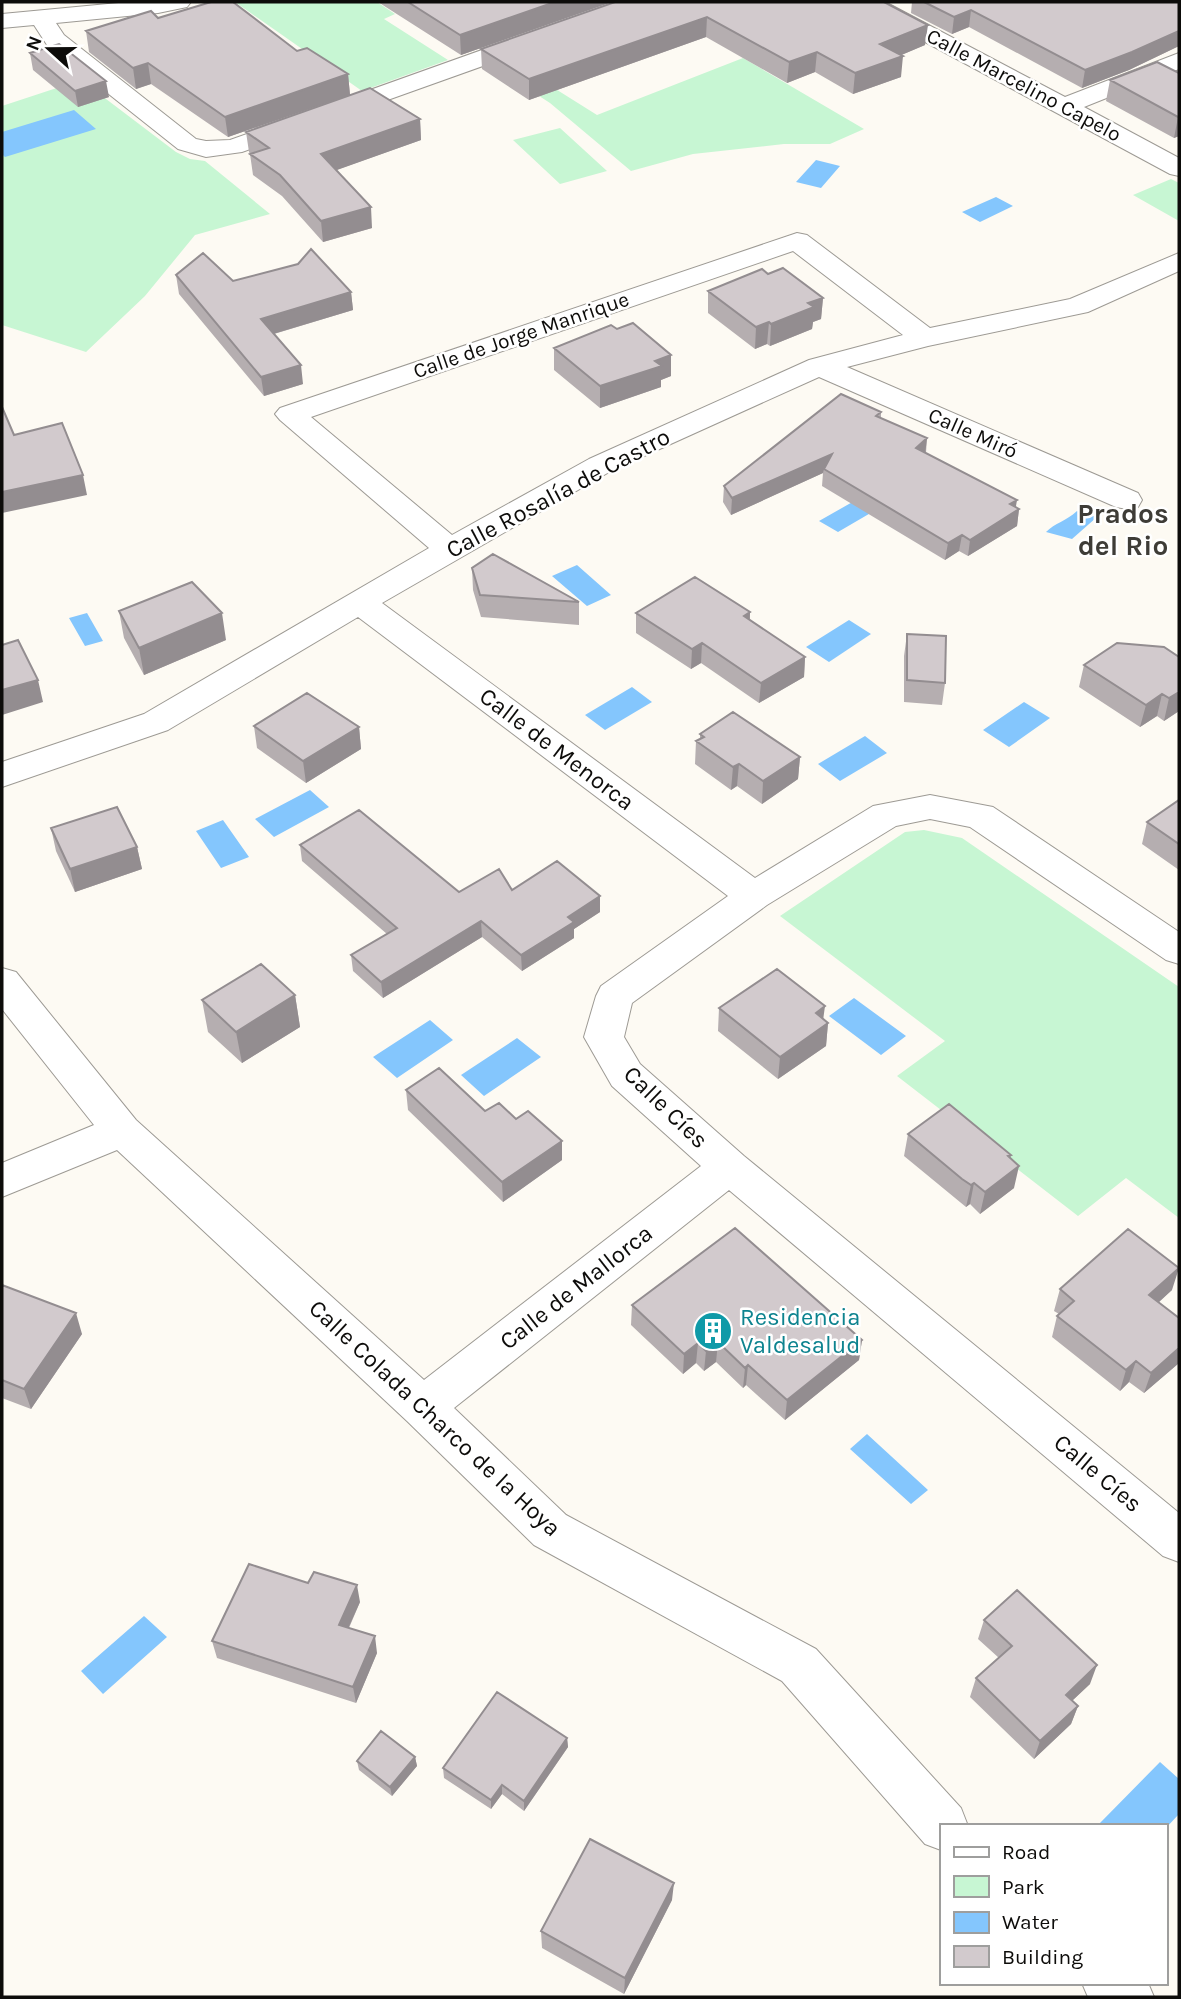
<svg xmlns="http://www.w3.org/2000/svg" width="1181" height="1999" font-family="Karla,sans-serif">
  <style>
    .green { fill: #c7f6d3 }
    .water { fill: #84c6fd }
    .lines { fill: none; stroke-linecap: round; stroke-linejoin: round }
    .street-casing { stroke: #9d9a94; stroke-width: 2 }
    .street { fill: #fff; fill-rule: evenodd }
    .wall { fill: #b5aeb0 }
    .shaded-wall { fill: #938d90 }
    .building { fill: #d2cacd; stroke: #938d90; stroke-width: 2 }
    .labels { text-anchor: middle; stroke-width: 5; stroke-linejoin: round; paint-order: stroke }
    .far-street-label { font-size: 21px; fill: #0d0c0a; stroke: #fff }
    .street-label { font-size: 24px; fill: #0d0c0a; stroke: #fff }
    .culture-label { font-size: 24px; fill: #0d838f; stroke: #fff; text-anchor: start }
    .quarter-label { font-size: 28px; font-weight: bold; fill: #3e3c37; stroke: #fff }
  </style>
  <rect width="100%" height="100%" fill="#fdfaf3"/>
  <path class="green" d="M235 2H377L395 14 384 19 448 60 362 91Z
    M743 58 864 129 830 144H784L693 154 631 171 550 103 494 67 511 61 597 115Z
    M81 80 176 152 190 159 205 161 270 214 195 235 145 296 86 352 2 325V106Z
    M560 128 607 171 560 184 513 140Z
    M1171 179 1179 183V221L1133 195Z
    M924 830 962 838 1179 987V1218L1126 1178 1078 1216 897 1076 945 1041 780 916 905 832Z"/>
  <path class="water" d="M74 110 96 129 5 157 2 154V132Z
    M816 160 840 166 821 188 796 182Z
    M996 197 1013 206 980 222 962 212Z
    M856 500 874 511 838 532 819 521Z
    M1077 511 1097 517 1072 539 1046 532C1055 523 1066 521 1077 511Z
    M577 565 611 595 587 606 552 576Z
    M87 613 103 641 85 646 69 618Z
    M849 620 871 634 829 662 806 647Z
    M632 687 652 702 605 730 585 715Z
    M1024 702 1050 718 1009 747 983 730Z
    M865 736 887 753 840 781 818 764Z
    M310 790 329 807 274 837 255 819Z
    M223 820 249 857 221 868 196 831Z
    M854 998 906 1036 881 1055 829 1016Z
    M430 1020 453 1040 397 1078 373 1057Z
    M517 1038 541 1057 484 1096 461 1075Z
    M867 1434 928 1490 911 1504 850 1449Z
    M144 1616 167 1637 103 1694 81 1671Z
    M1160 1762 1179 1779V1814L1165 1829V1826H1103L1100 1823Z"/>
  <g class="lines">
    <defs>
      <path id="street" d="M129 2H191L187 7 158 13 56 23 64 35 196 139 206 141 230 140 521 36 530 34 539 36 542 41 539 46 242 152 206 157 178 149 47 45 34 25 2 28V14Z
        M856 2H885L1065 97 1179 53V69L1084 107 1179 158V176L1170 174 860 7Z
        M797 233 807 235 930 328 1070 299 1179 253V271L1088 312 928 346 847 367 1138 493 1142 500 1138 507 1127 509 1116 507 819 377 611 471 382 603 755 878 873 806 930 795 993 807 1179 932V964L1166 960 970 827 930 819 896 826 767 905 632 1003 624 1037 640 1064 744 1156 1179 1513V1562L1163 1556 729 1190 454 1408 566 1515 816 1649 961 1808 968 1826H941V1850L925 1844 782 1681 534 1545 407 1421 117 1150 2 1197V1163L94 1125 2 1009V968L16 972 136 1120 424 1380 701 1166 612 1086 584 1037 596 996 601 986 728 896 358 617 168 730 2 787V762L144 714 429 548 280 420 275 414 280 408ZM793 251 903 335 809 360 589 459 452 535 311 417Z
        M1082 1983H1148L1154 1997H1088Z"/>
    </defs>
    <use href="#street" class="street-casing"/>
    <use href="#street" class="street"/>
  </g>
  <path class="wall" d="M378 2H612L461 55Z
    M615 2 925 45 901 55V77L853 94 815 72 787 83 706 37 529 100 482 69 481 49Z
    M912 2H1179V46L1129 70 1082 88 969 27 952 34 911 13Z
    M158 18 297 51 348 74 350 95 228 137 151 84 136 89 89 52 86 31Z
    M30 53 109 97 78 107 33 70Z
    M1179 73V136L1174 138 1106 101 1110 80Z
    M420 119 421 140 336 170 372 228 323 242 282 196 253 175 250 154 249 152 246 132Z
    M768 274 823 298 821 319 813 322 812 329 770 346 767 344 755 349 708 313V291Z
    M176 275 351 292 353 310 274 334 303 384 264 396 179 294Z
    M554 348 671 376 661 380V387L600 408 554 370Z
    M881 412V418L927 438 926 453 1019 509 1017 526 968 556 959 551 945 560 822 486 823 473 731 515 723 502 724 486Z
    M472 568 579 602V625L481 617 473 590Z
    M119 611 226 640 144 675 124 638Z
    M750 612V620L805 657 804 677 759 703 701 663 691 669 636 633V613Z
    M907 634 945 683 942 705 904 702V656Z
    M1179 657V711L1164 721 1157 716 1140 727 1079 687 1084 665Z
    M254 726 359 727 361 749 306 783 257 748Z
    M700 734 800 757 798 779 762 804 737 786 731 790 695 764 696 741 700 739Z
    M1179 800V870L1142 844 1147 822Z
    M51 828 137 847 142 869 75 892 56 851Z
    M300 845 459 892 512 890 600 896V912L574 929V938L522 971 482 937 383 998 353 971 351 955 387 934 302 861Z
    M295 995 300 1027 242 1063 208 1032 202 1000Z
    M719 1008 823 1019 828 1023 826 1046 778 1079 718 1031Z
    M406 1090 485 1111 562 1160 503 1202 408 1110Z
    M908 1134 1010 1158 1014 1188 980 1214 970 1204 966 1207 904 1156Z
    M2 1285 82 1334 31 1409 2 1398Z
    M1060 1289 1172 1290 1158 1302 1179 1318V1363L1144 1393 1129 1382 1120 1391 1052 1337 1057 1316 1059 1314 1054 1311Z
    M632 1305 862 1340 859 1360 785 1420 746 1385 743 1388 716 1362 704 1371 696 1363 683 1374 631 1325Z
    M360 1602 349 1628 377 1653 356 1703 217 1658 212 1641Z
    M984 1620 1090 1684 1072 1701 1078 1706 1071 1724 1034 1759 970 1697 976 1678 999 1658 978 1639Z
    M567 1738 568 1747 524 1811 502 1794 491 1809 444 1778 443 1768Z
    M415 1757 417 1766 392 1796 359 1770 357 1761Z
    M672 1900 624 1994 542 1948 541 1931Z"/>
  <path class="shaded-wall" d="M555 2H612L461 55 460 35Z
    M971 10 969 27 952 34 954 17Z
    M707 17 706 37 529 100V79Z
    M928 25 925 45 878 65 880 44Z
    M1179 31V46L1129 70 1082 88 1085 70Z
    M817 52 815 72 787 83 789 62Z
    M903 56 901 77 853 94 855 73Z
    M148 63 151 84 136 89 133 68Z
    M348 74 350 95 228 137 225 117Z
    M106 81 109 97 78 107 75 91Z
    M1178 117H1179V136L1174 138Z
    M420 119 421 140 323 175 321 154Z
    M371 207 372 228 323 242 321 221Z
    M351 292 353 310 263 337 261 319Z
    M823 298 821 319 813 322 812 329 770 346 771 324 808 303Z
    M769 322 767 344 755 349 756 327Z
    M671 355V376L661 380V387L600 408V386L655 361Z
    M301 365 303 384 264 396 261 377Z
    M927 438 925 455 916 448Z
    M832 454 824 469 823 473 731 515 732 498Z
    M83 475 87 495 2 513V492Z
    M1017 500 1015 512 1019 509 1017 526 968 556 970 540 1010 504Z
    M962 535 959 551 945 560 948 543Z
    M750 612 749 632 744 616Z
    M222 613 226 640 144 675 139 648Z
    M702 643 701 663 691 669 692 649Z
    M805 657 804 677 759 703 761 683Z
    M38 680 43 702 2 715V690Z
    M1179 692V711L1164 721 1169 698Z
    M1162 694 1157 716 1140 727 1146 705Z
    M359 727 361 749 306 783 303 761Z
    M800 757 798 779 762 804 763 781Z
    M739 764 737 786 731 790 733 767Z
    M137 847 142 869 75 892 70 869Z
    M600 896V912L574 929V938L522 971 521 955 568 917Z
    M481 921 482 937 383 998 381 982Z
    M295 995 300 1027 242 1063 236 1032Z
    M825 1006 822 1028 828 1023 826 1046 778 1079 780 1057 816 1013Z
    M562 1141V1160L503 1202 502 1182Z
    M1011 1155 1006 1176 1019 1166 1014 1188 980 1214 985 1192 1008 1156Z
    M974 1183 970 1204 966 1207 971 1185Z
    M1179 1268 1172 1290 1143 1317 1149 1295Z
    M76 1313 82 1334 31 1409 24 1389Z
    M862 1340 859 1360 785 1420 787 1400Z
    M718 1342 716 1362 704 1371 706 1351Z
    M698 1343 696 1363 683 1374 684 1354Z
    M1179 1348V1363L1144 1393 1151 1373Z
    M1136 1361 1129 1382 1120 1391 1126 1370Z
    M748 1365 746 1385 743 1388 745 1368Z
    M357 1585 360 1602 342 1642 339 1625Z
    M375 1636 377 1653 356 1703 353 1687Z
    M1097 1665 1090 1684 1059 1713 1066 1695Z
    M1078 1706 1071 1724 1034 1759 1040 1741Z
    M567 1738 568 1747 524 1811V1801Z
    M415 1757 417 1766 392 1796 390 1787Z
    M502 1785V1794L491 1809V1800Z
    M674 1883 672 1900 624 1994 625 1978Z"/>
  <path class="building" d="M211 2H233L297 51 307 48 348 74 225 117 148 63 133 68 86 31 151 11 158 18Z
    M408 2H555L460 35Z
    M615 2H884L928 25 880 44 903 56 855 73 817 52 789 62 707 17 529 79 481 49Z
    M924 2H1179V31L1132 52 1085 70 971 10 954 17Z
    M59 44 106 81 75 91 30 53Z
    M1157 62 1179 73V117H1178L1110 80Z
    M370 88 420 119 321 154 371 207 321 221 280 175 250 154 269 148 246 132Z
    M311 249 351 292 261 319 301 365 261 377 176 275 203 253 233 281 298 264Z
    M783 268 823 298 808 303 814 307 771 324 769 322 756 327 708 291 762 269 768 274Z
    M633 323 671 355 655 361 662 366 600 386 554 348 611 325 617 329Z
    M841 394 881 412 876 416 927 438 916 448 1017 500 1010 504 1019 509 970 540 962 535 948 543 824 469 832 454 732 498 724 486Z
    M2 407 14 435 62 423 83 475 2 492Z
    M493 554 579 602 480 595 472 568Z
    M695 577 750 612 744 616 805 657 761 683 702 643 692 649 636 613Z
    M192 582 222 613 139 648 119 611Z
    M907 634 946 636 945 683 907 680Z
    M18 640 38 680 2 690V645Z
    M1117 643 1164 647 1179 657V692L1169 698 1162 694 1146 705 1084 665Z
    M307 693 359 727 303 761 254 726Z
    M733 712 800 757 763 781 739 764 733 767 696 741 704 737 700 734Z
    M1179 800V844L1147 822Z
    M117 807 137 847 70 869 51 828Z
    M359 810 459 892 499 869 512 890 557 861 600 896 568 917 574 922 521 955 481 921 381 982 351 955 397 928 300 845Z
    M261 964 295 995 236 1032 202 1000Z
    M777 969 825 1006 816 1013 828 1023 780 1057 719 1008Z
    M439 1068 485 1111 499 1103 516 1119 528 1111 562 1141 502 1182 406 1090Z
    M949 1104 1011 1155 1008 1156 1019 1166 985 1192 974 1183 971 1185 962 1179 908 1134Z
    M735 1228 862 1340 787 1400 748 1365 745 1368 718 1342 706 1351 698 1343 684 1354 632 1305Z
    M1128 1229 1179 1268 1149 1295 1179 1318V1348L1151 1373 1136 1361 1126 1370 1057 1316 1074 1301 1060 1289Z
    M2 1285 76 1313 24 1389 2 1380Z
    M249 1564 308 1583 314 1572 357 1585 339 1625 375 1636 353 1687 212 1641Z
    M1017 1590 1097 1665 1066 1695 1078 1706 1040 1741 976 1678 1012 1646 984 1620Z
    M497 1692 567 1738 524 1801 502 1785 491 1800 443 1768Z
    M381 1731 415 1757 390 1787 357 1761Z
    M590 1839 674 1883 625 1978 541 1931Z"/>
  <defs>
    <symbol id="building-disc" viewBox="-11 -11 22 22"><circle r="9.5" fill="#0f9aa8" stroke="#fff"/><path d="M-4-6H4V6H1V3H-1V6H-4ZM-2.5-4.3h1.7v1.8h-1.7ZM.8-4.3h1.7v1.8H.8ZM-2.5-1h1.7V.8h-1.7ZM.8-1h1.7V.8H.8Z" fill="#fff"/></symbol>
  </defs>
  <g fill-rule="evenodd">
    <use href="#building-disc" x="691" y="1309" width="44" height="44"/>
  </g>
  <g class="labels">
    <g class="far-street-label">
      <text transform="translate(1024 85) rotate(28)" y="7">Calle Marcelino Capelo</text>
      <text transform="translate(521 335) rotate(-19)" y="7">Calle de Jorge Manrique</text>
      <text transform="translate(973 433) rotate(24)" y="7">Calle Miró</text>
    </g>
    <g class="street-label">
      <text transform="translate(558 493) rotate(-28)" y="8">Calle Rosalía de Castro</text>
      <text transform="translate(557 749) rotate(37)" y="8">Calle de Menorca</text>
      <text transform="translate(666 1107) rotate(44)" y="8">Calle Cíes</text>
      <text transform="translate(576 1287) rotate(-38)" y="8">Calle de Mallorca</text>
      <text transform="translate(435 1418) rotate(43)" y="8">Calle Colada Charco de la Hoya</text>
      <text transform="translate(1098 1473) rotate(40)" y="8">Calle Cíes</text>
    </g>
    <g class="culture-label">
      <text x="740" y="1325">Residencia<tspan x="740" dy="28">Valdesalud</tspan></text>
    </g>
    <g class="quarter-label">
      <text x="1123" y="523">Prados<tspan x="1123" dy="32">del Rio</tspan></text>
    </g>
  </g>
  <rect width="1181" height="1999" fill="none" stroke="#0d0c0a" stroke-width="7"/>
  <rect x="940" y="1824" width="228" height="161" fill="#ffffff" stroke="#9e9e9d" stroke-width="2"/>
  <rect x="954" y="1847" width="35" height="10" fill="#ffffff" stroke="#9e9e9d" stroke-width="2"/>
  <text x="1002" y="1859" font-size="21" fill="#0d0c0a">Road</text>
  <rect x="954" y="1876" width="35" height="21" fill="#c7f6d3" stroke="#9e9e9d" stroke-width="2"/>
  <text x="1002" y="1894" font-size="21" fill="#0d0c0a">Park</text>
  <rect x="954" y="1912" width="35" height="21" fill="#84c6fd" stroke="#9e9e9d" stroke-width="2"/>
  <text x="1002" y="1929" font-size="21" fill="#0d0c0a">Water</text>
  <rect x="954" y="1946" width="35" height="21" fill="#d2cacd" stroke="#9e9e9d" stroke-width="2"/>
  <text x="1002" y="1964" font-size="21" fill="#0d0c0a">Building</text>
  <g transform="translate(49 49) rotate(291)" stroke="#ffffff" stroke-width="5" paint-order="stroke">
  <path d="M0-5L12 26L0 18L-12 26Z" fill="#0d0c0a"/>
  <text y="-10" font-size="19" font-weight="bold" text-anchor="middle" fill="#0d0c0a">N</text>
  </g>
</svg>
